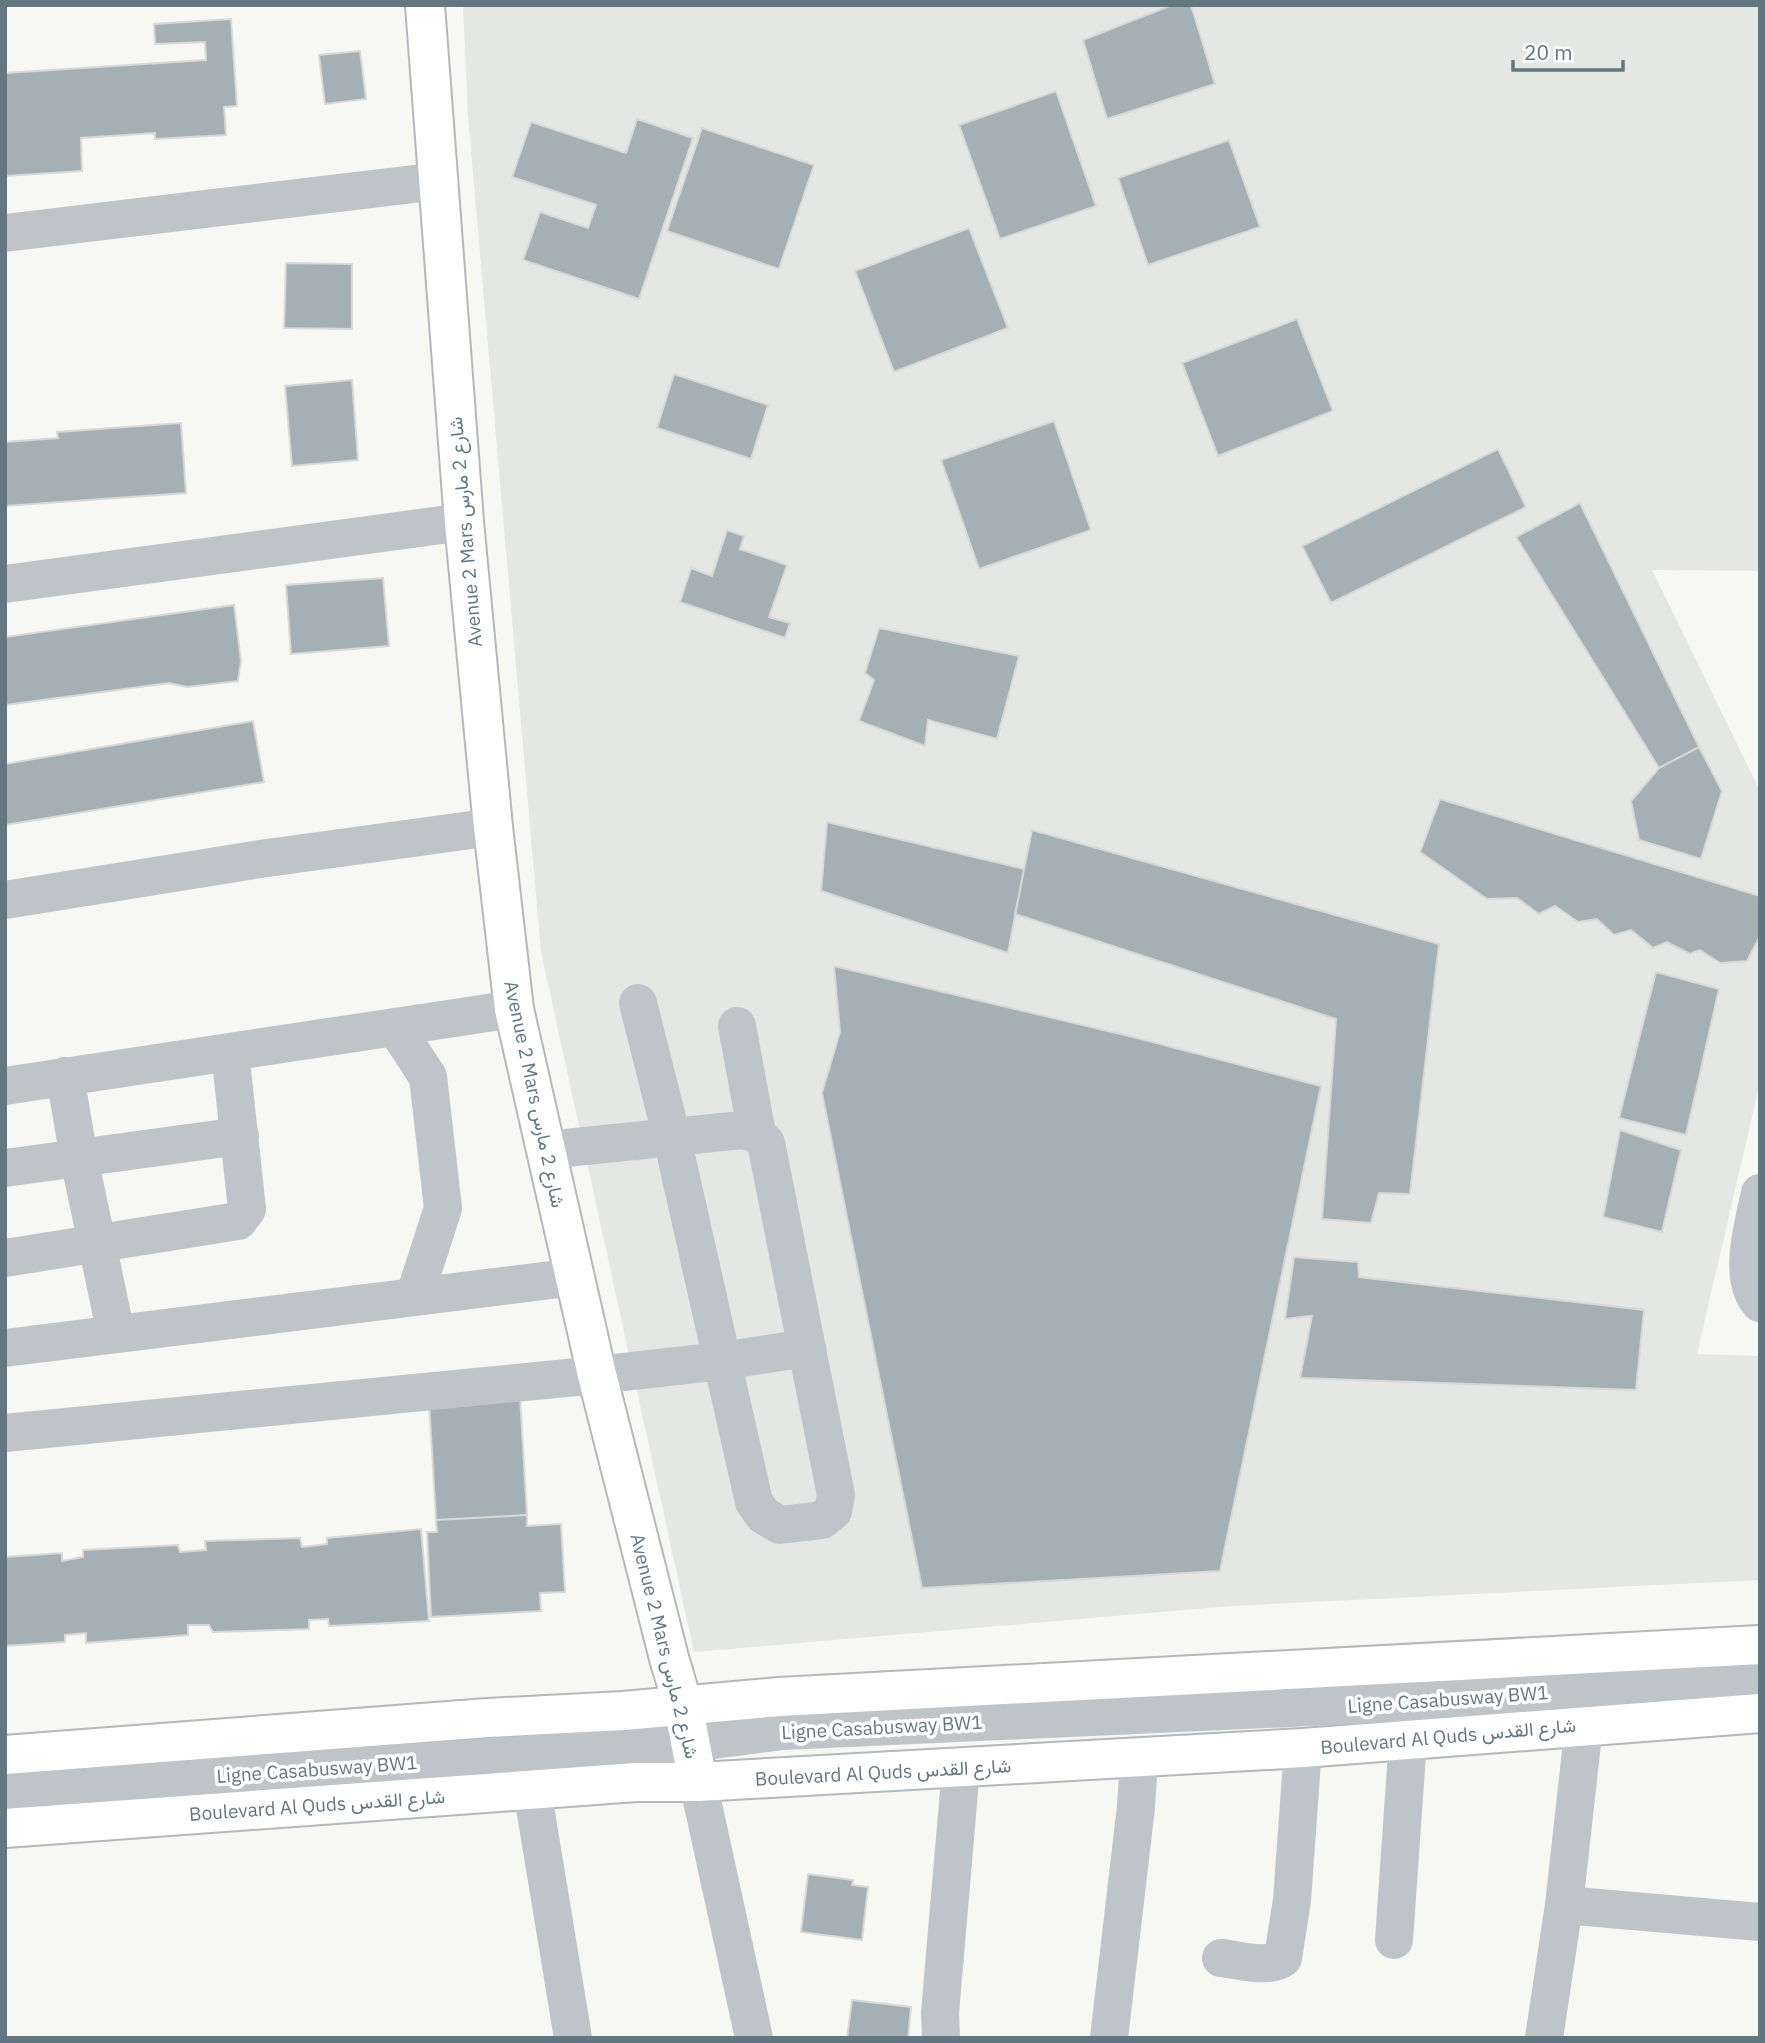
<svg xmlns="http://www.w3.org/2000/svg" width="1765" height="2043" font-family="'IBM Plex Sans',Vazirmatn,sans-serif">
<style>
.built{fill:#e5e7e5}
.building{fill:#a5b0b4;stroke:#d9d8d6;stroke-width:2}
.lines{fill:none;stroke-linecap:round;stroke-linejoin:round}
.major-casing{stroke:#b2b8bb;stroke-width:42}
.minor{stroke:#bec4c7;stroke-width:38}
.major{stroke:#fff;stroke-width:38}
.labels{text-anchor:middle;stroke-width:7;stroke-linejoin:round;paint-order:stroke}
.street-label{font-size:19px;fill:#627780;stroke:#fff}
</style>
<rect width="100%" height="100%" fill="#f7f7f4"/>
<!-- built -->
<path class="built" d="M463,5h1297v566l-108,-1 108,221v291l-63,272 63,2v224l-529,26 -537,46 -153,-700 -73,-836z"/>
<!-- building -->
<path class="building" d="M1172,5h19l24,79 -108,35 -24,-79z
M231,19l6,87 -13,1 2,28 -71,4v-6l-74,5 1,33 -77,5v-103l201,-13 -1,-18 -50,2 -1,-20z
M360,51l6,48 -41,5 -6,-49z
M1056,91l40,115 -96,33 -41,-114z
M637,119l56,19 -54,161 -116,-39 17,-48 48,16 8,-23 -84,-28 19,-55 95,31z
M702,128l112,37 -35,104 -112,-38z
M1229,140l31,87 -112,38 -30,-87z
M969,228l39,100 -114,44 -39,-101z
M286,263l66,1v65l-68,-1z
M1297,319l36,92 -115,45 -36,-93z
M674,374l94,31 -17,54 -94,-31z
M352,380l6,80 -66,6 -7,-80z
M1054,421l37,109 -112,39 -38,-109z
M181,423l5,70 -181,13v-64l53,-4 -1,-6z
M1498,449l28,58 -195,96 -29,-57z
M1580,503l119,244 -40,21 -143,-231z
M727,530l17,6 -4,13 47,16 -18,52 21,6 -5,15 -105,-36 11,-34 21,8z
M383,578l6,68 -98,8 -5,-69z
M234,605l7,56 -3,20 -51,6 -18,-4 -164,22v-68z
M879,628l140,28 -22,83 -69,-19 -3,26 -66,-25 15,-41 -9,-7z
M253,721l11,61 -259,43v-61z
M1699,747l23,44 -21,68 -62,-19 -8,-39 28,-33z
M1440,799l320,97v40l-13,25 -27,2 -20,-13 -10,4 -23,-12 -14,6 -22,-18 -17,5 -17,-16 -19,3 -23,-16 -16,8 -22,-16 -30,1 -67,-47z
M827,822l197,47 -16,84 -187,-62z
M1032,830l407,114 -29,250 -31,-1 -8,30 -49,-4 14,-200 -321,-105z
M834,966l299,71 188,49 -101,485 -298,17 -100,-495 18,-61z
M1656,972l63,17 -33,146 -67,-17z
M1620,1130l61,20 -19,82 -59,-15z
M1294,1257l64,5 1,15 285,33 -8,80 -336,-12 12,-62 -27,3z
M520,1396l7,119 -91,5 -7,-119z
M527,1515v11l34,-2 4,68 -25,1 1,18 -110,6 -4,-85h10l-1,-12z
M421,1529l8,92 -100,5 -1,-7 -19,1v9l-96,3 -4,-7h-21v10l-102,8v-10l-21,2v7l-60,4v-89l57,-4v8l21,-4v-7l95,-5 2,7 26,-2 -1,-9 95,-3 2,9 25,-3v-6z
M808,1874l45,6 -1,5 16,2 -6,53 -61,-8z
M852,2000l59,7 -3,31h-61z"/>
<g class="lines">
<!-- major casing -->
<g class="major-casing">
<path id="major" d="M425,5l39,517 29,305 21,182 83,366 72,283 14,47 15,77
M5,1755l483,-37 135,-7 156,-14 981,-52
M5,1828l631,-46h62l605,-34 457,-35"/>
</g>
<!-- minor -->
<path class="minor" d="M5,233l434,-52
M5,584l459,-62
M5,900l255,-41 233,-32
M737,1026l20,108
M396,1028l32,49 15,131 -28,87
M65,1076l14,82 37,176
M5,1086l509,-77
M546,1150l196,-20 15,4 9,9 70,352 -3,16 -11,9 -42,5 -17,-10 -9,-13 -82,-364 -34,-135
M5,1168l235,-32
M1760,1193c-6,29 -23,86 0,110
M5,1258l233,-37 9,-12 -17,-157
M5,1348l570,-71
M5,1433l592,-58 124,-14 86,-13
M698,1782l56,256
M532,1789l41,249
M5,1791l685,-48 93,-12 573,-26 404,-26
M1564,1905l196,17
M1394,1940l14,-201
M1221,1958c19,2 46,11 62,0l9,-58 11,-152
M941,2038l-1,-25 21,-245
M1109,2038l27,-231 3,-48
M1544,2038l20,-133 20,-180"/>
<!-- major -->
<use href="#major" class="major"/>
</g>
<g class="labels">
<!-- street labels -->
<g class="street-label">
<text transform="translate(465 532) rotate(-95)" y="7">Avenue 2 Mars شارع 2 مارس</text>
<text transform="translate(535 1094) rotate(78)" y="7">Avenue 2 Mars شارع 2 مارس</text>
<text transform="translate(665 1646) rotate(76)" y="7">Avenue 2 Mars شارع 2 مارس</text>
<text transform="translate(1448 1699) rotate(-4)" y="7">Ligne Casabusway BW1</text>
<text transform="translate(882 1727) rotate(-3)" y="7">Ligne Casabusway BW1</text>
<text transform="translate(1448 1736) rotate(-5)" y="7">Boulevard Al Quds شارع القدس</text>
<text transform="translate(317 1769) rotate(-4)" y="7">Ligne Casabusway BW1</text>
<text transform="translate(883 1772) rotate(-3)" y="7">Boulevard Al Quds شارع القدس</text>
<text transform="translate(317 1805) rotate(-4)" y="7">Boulevard Al Quds شارع القدس</text>
</g>
</g>
<!-- border -->
<rect width="1765" height="2043" fill="none" stroke="#627780" stroke-width="14"/>
<!-- scale -->
<path d="M1513 60v10h110v-10" fill="none" stroke="#627780" stroke-width="3.5"/>
<text x="1524" y="60" font-size="21" fill="#627780" stroke="#ffffff" stroke-width="5" paint-order="stroke">20 m</text>
</svg>
